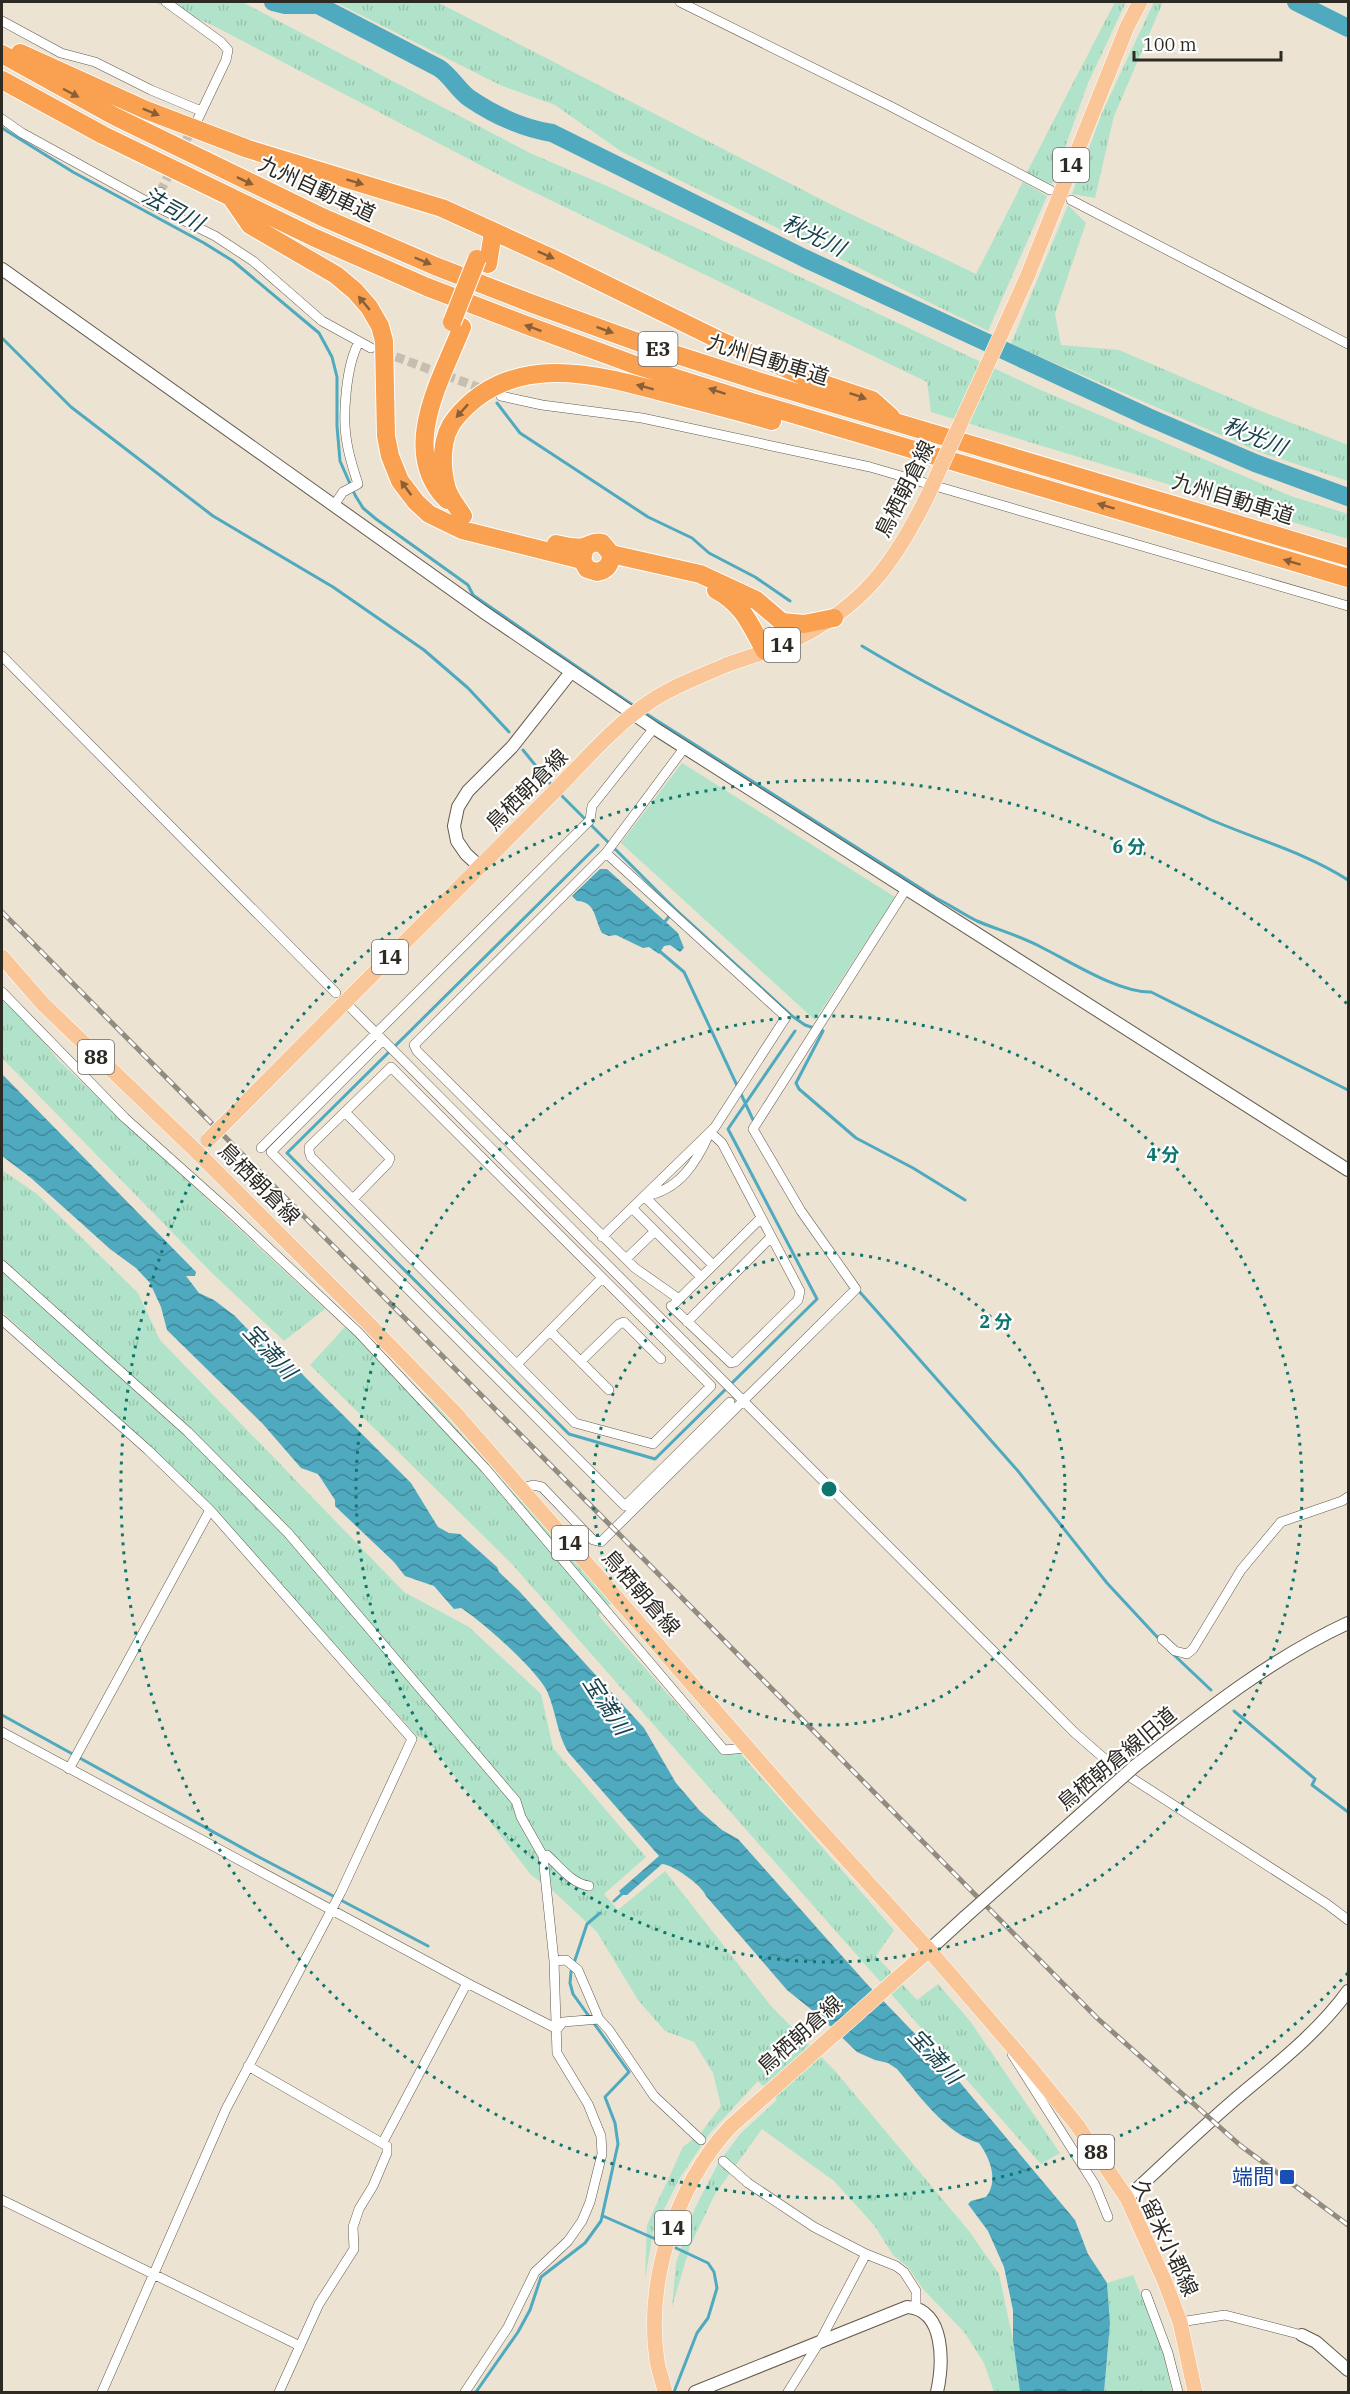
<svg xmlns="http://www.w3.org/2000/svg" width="1350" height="2394" font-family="'IBM Plex Serif','Noto Sans JP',serif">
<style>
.grass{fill:url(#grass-tufts)}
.pitch{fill:#b0e3c9}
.water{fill:url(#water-waves)}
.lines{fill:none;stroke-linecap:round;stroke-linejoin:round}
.stream{stroke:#4fa9bf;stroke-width:3}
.river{stroke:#4fa9bf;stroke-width:18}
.minor-tunnel{stroke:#c6beb0;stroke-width:9;stroke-dasharray:9 4.5;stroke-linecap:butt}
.minor-casing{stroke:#625a4d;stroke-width:10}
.tertiary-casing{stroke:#625a4d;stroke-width:14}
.primary-casing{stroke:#fff;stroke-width:16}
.motorway-casing{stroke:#fff;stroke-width:20}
.minor{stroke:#fff;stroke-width:9}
.tertiary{stroke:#fff;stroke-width:12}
.primary{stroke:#fbc697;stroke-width:15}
.motorway{stroke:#f9a051;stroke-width:18}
.rail-casing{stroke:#918b80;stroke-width:5}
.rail{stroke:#fff;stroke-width:3;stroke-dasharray:9;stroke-linecap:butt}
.tertiary-bridge-casing{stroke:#625a4d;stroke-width:14;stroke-linecap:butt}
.primary-bridge-casing{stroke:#fff;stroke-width:16;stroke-linecap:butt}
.motorway-bridge-casing{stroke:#fff;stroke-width:20;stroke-linecap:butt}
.tertiary-bridge{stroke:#fff;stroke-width:12}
.primary-bridge{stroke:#fbc697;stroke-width:15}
.motorway-bridge{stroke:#f9a051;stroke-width:18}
.oneway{fill:#895f38}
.ring{fill:none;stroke:#0f766e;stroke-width:3;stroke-dasharray:3 6}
.transit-dot{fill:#1a4fb4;stroke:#fff;stroke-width:2}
.labels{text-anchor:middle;stroke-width:4.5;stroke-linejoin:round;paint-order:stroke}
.shield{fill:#fff;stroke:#6c6a66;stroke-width:1.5}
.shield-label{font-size:20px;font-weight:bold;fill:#2d2a24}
.street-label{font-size:21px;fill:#2d2a24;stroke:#fff}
.transit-label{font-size:21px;fill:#164399;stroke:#fff;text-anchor:end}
.water-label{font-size:22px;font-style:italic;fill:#19434c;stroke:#fff}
.centre{fill:#0f766e;stroke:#fff;stroke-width:3}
.ring-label{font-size:18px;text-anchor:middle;font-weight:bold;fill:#0f766e;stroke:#fff;stroke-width:4.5;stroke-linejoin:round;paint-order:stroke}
</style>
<defs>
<pattern id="grass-tufts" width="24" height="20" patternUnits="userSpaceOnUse" patternTransform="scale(1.5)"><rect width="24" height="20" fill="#b0e3c9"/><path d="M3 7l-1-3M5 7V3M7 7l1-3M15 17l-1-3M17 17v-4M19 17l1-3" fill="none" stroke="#98c3ac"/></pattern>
<pattern id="water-waves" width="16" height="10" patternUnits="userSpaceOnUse" patternTransform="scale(1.5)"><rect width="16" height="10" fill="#4fa9bf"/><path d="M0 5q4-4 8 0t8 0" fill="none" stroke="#428a9b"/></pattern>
</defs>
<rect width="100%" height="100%" fill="#ece3d3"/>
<!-- grass -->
<path class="grass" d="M153,2h89l290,152 75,32 429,202 255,108 57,18v25l-417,-127 -4,-30 -412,-199 -305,-159z
M335,2h102l397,204 142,68 47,-92 24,14 -59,135 -366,-179 -67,-47 -55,-20z
M1115,2h11l-38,81 -36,101 -26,-10z
M1154,2h9l-49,114 -19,82 -23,-4 30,-81z
M1068,205l18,18 -31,91 6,31 58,5 142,61 87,34v36l-86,-28 -251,-109z
M2,989l57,72 266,248 -41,32 -73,-69 -209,-214z
M2,1170l35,24 101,99 22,47 244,252 65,35 72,67 12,54 93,109 -42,37 14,16 47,-39 106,135 65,66 133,159 30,43 14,66 7,52h-26l-10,-29 -19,-30 -42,-44 -15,-22 -15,-12 -19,-30 -40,-44 -72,-52 -47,65 -25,52 -18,61 4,-44 19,-55 24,-46 22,-29 36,-33 -19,-19 -48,52 -31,46 -26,53 -8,47 2,-54 36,-78 18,-14 20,-27 -8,-33 -19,-31 -29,-11 -27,-31 -41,-68 -45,-42 -21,-15 -103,-134 -11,-5 -208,-233 -58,-56 -149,-135z
M345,1327l90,77 177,198 -14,13 122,138h20l154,177 -18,26 41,44 21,-16 32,37 90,132 -19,11 -530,-601 -201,-198z
M1133,2275l29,71 10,46h-68l6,-69 -3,-40z"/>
<!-- pitch -->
<path class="pitch" d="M682,763l213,134 -80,123 -194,-177z"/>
<!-- water -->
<path class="water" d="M600,869h7l71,64 6,15 -4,4 -10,-7 -6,1 -5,8 -10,-7 -6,1 -27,-13 -7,1 -7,-3c-8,-15 -6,-31 -25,-32l-5,-5z
M2,1074l194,198 -1,4h-9l13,17 15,7 21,16 42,44 17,6 117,117 27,44 11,6 11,1 37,33 2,5 20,19 125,137 32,55 24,28 22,19 16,9 128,144 81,84 128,153 13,34 19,29 3,40 -6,69h-84l-7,-52v-30l-9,-43 -16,-36 -20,-27 3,-3 15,-4c13,-17 4,-39 -7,-54 -33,-9 -61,-49 -82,-74l-9,-6 -13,-3 -18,-8 -34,-33 -36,-29 -81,-94c-4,-11 -34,-32 -44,-32l-35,31h-5l-3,-4 40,-35 -91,-104c-11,-18 -12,-41 -21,-61 -10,-21 -65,-70 -86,-83l-7,1 -20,-23 -29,-10 -11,-14 -59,-56v-6l-17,-26 -17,-6 -39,-45 -95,-93 -6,-23 -11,-24 -14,-15 -26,-19 -79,-71 -29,-22z"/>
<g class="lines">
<!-- stream -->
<path class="stream" d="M2,128l71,44 131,71 29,18 86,72 13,24 5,20v49l3,35 15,34 8,13 13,11 92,66 5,10 7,5 154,106
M2,338l69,69 142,109 120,71 91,63 44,38 41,44
M497,403l23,30 128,84 44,21 17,15 46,24 35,24
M862,646c110,66 229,119 345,172 47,21 98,34 141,62
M645,713l291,185c14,7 27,16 41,23 21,9 44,15 64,26 30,15 78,46 110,45l197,98
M523,750l30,37
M560,794l115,115 117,107 13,9 18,6 -27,52 3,6 57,49 57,30 52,32
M598,845l-311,308 282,281 86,25 162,-160 -89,-170 67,-98
M663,924l12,-15
M657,949l27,23 71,152
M858,1290l160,181 89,112 52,56
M1174,1655l37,35
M1234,1711l81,68 -3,6 36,27
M2,1715l255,141 171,90
M614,1901l10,-9
M603,2216l57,25
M476,2392l42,-60 12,-22 11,-33 44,-34 16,-22 17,-77 -3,-21 -10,-26 24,-25 -56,-78 -3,-11 1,-11 16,-48 13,-11
M674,2392l23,-59 11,-15 9,-30 -3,-16 -6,-9 -32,-15"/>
<!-- river -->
<path class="river" d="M273,2l12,3h33l121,63c12,8 19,22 30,30 25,17 53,30 83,35l252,125 344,159 107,46 93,34
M1296,2l52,26"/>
<!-- minor-tunnel -->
<path class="minor-tunnel" d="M160,192l33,-65
M383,352l105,39"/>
<!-- minor casing -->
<g class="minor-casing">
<path id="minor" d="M166,2l55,40 7,8 -2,10 -30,63
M680,2l210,104 160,84
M2,21l59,32 34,9 56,28 50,21
M2,119l20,14 131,72 62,31 38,25 69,60 49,27
M1071,200l277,144
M153,205l7,-13
M501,396l41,9 100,13 228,49 478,139
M334,505l9,-13 15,-8c-4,-13 -9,-27 -11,-41 -5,-26 -1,-78 12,-101
M2,656l334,337
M2,992l123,126 104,93 130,122 126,135 239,282 23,-2
M352,1009l723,724 38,33 214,138 21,16
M383,1040l-112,112 354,354 105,-104
M391,1067l320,319 -58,58 -78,-21 -264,-266 -2,-6v-4z
M345,1112l45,46 -2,5 -35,36
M261,1148l329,-328 2,-14 62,-78
M644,1196c35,-5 53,-34 66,-64l12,11 78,148 -2,9 -63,62 -4,1 -60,-57
M644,1196l69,69
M632,1208l69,69
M602,1237l113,-110 71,-110 -180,-164
M626,1259l29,-28
M2,1265l186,167 100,101 228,268 5,16 22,39 11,105 3,92 31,51 13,32 1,18 -12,48 -8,19 -14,20 -33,31 -27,55 -43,65
M679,1299l-44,-31 -218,-217 -3,-6 192,-192 79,-106
M675,1303l86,-85
M2,1320l146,130 62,60 202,229 -71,153 -115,217 -124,283
M687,1322l84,-85
M550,1331l59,59
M581,1361l38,-37 5,-2 37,37
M517,1364l85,-86
M522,1488l11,-3 9,2 51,53 8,2 255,-253 -55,-78 -48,-82 153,-240
M1162,1639l13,12 12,3 6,-5 48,-79 40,-48 61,-21 6,-4
M2,1732l465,251 90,46
M69,1769l141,-259
M543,1856l4,-1c13,12 24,28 42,31
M554,1961l12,-1 12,10 21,49
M557,2029l6,-7 36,-3 10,11 45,66 47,44
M1012,2054l83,131 13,32
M248,2066l139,80v7l-14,33 -14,23 -6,18 1,22 -35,55 -40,88
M383,2142l84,-159
M723,2161l25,22 66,44 52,27 30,12 8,6 12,19v16
M2,2200l298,146
M1146,2294l22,59 10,39
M1180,2322l45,-7 77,20
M788,2392l32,-51 46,-87"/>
</g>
<!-- tertiary casing -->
<g class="tertiary-casing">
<path id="tertiary" d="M2,269l483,344 169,115 694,442
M480,867l-14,-13 -9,-13 -3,-15 4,-19 10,-16 44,-44 59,-75
M1135,1766c68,-53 135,-107 213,-143
M929,1950l36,-33
M1127,2198c35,-32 69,-65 105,-96 41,-35 85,-68 116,-111
M1302,2335l14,7 32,28
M695,2392l212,-85c39,2 36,58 30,85"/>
</g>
<!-- primary casing -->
<g class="primary-casing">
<path id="primary" d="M1004,328l23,-51 100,-250 13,-25
M726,665c22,-8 45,-14 66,-24 71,-34 102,-77 136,-146
M2,957l41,47 153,147 169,169 91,94 338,387 135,149 100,116 48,59 50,73 38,84 15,40 15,70
M233,1115l314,-316
M665,2392c-2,-10 -6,-20 -8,-31 -12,-80 19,-175 73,-234l199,-177"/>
</g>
<!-- motorway casing -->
<g class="motorway-casing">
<path id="motorway" d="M20,53l126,57 102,39 194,59 112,51 167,82 94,40 57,19 19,17
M2,54l112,62 208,101 113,49 98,38 113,41 115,37 587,175
M2,80l101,55 210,102 114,50 99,38 112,41 114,36 596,176
M232,199l18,26 86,50 19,16 14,16 11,19 4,15 2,95 4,20 10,25 16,21 13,12 33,16 120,30
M488,264l5,-32
M447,500c-49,-49 -6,-120 15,-173
M463,516c-5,-8 -13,-18 -16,-27 -6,-21 -7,-52 8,-70 55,-68 138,-46 211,-26 36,9 71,18 106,28
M556,544c9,2 18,5 27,3 8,-2 10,-6 19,-4l9,11c0,10 -4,16 -14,18l-10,-3 -5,-9 3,-13
M611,554l89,20 56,26 26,22 22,2 30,-6
M716,590c28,15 34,35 49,61"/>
</g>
<!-- minor -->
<use href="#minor" class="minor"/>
<!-- tertiary -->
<use href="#tertiary" class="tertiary"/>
<!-- primary -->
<use href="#primary" class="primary"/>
<!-- motorway -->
<use href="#motorway" class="motorway"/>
<!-- rail casing -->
<g class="rail-casing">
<path id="rail" d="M2,912l612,617 483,489 144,128 107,79"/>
</g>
<!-- rail -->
<use href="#rail" class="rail"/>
<!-- tertiary-bridge casing -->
<g class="tertiary-bridge-casing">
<path id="tertiary-bridge" d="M965,1917l170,-151"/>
</g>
<!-- primary-bridge casing -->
<g class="primary-bridge-casing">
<path id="primary-bridge" d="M928,495l76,-167
M547,799c31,-31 68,-75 104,-98 24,-16 50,-25 75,-36
M208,1140l25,-25"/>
</g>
<!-- motorway-bridge casing -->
<g class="motorway-bridge-casing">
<path id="motorway-bridge" d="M452,322l25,-63"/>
</g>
<!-- tertiary-bridge -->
<use href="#tertiary-bridge" class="tertiary-bridge"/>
<!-- primary-bridge -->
<use href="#primary-bridge" class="primary-bridge"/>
<!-- motorway-bridge -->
<use href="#motorway-bridge" class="motorway-bridge"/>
</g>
<!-- one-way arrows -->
<defs><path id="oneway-solid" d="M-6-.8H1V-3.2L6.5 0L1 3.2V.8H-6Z" transform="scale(1.5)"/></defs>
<g class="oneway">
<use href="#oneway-solid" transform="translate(71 93) rotate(28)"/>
<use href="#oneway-solid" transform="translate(151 112) rotate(22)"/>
<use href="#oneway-solid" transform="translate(245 181) rotate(25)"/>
<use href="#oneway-solid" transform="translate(355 182) rotate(17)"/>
<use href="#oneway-solid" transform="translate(546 255) rotate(24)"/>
<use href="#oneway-solid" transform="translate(423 261) rotate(23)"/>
<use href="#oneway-solid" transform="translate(364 303) rotate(-130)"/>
<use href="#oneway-solid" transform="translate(533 328) rotate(-160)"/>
<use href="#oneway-solid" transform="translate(605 330) rotate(20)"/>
<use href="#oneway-solid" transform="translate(645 387) rotate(-165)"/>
<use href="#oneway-solid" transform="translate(717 391) rotate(-162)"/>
<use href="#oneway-solid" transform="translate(858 396) rotate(19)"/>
<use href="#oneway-solid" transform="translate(462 411) rotate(132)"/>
<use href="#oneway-solid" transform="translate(406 488) rotate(-126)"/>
<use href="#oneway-solid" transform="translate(1106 506) rotate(-163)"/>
<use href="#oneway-solid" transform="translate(1292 562) rotate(-163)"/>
</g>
<!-- distance rings -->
<g class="ring">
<circle cx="829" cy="1489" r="236"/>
<circle cx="829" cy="1489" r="473"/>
<path d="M1348 1973A709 709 0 1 1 1348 1005"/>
</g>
<!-- markers -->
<rect class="transit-dot" x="1279" y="2169" width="16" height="16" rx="3"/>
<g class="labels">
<!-- shield labels -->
<g class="shield">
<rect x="1053" y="148" width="36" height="34" rx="4.5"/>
<rect x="638.5" y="332" width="39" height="34" rx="4.5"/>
<rect x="764" y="628" width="36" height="34" rx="4.5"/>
<rect x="372" y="940" width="36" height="34" rx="4.5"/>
<rect x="78" y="1040" width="36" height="34" rx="4.5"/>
<rect x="552" y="1526" width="36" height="34" rx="4.5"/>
<rect x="1078" y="2135" width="36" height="34" rx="4.5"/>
<rect x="655" y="2211" width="36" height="34" rx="4.5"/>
</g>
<g class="shield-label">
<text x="1071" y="172">14</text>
<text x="658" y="356">E3</text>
<text x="782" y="652">14</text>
<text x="390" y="964">14</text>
<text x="96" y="1064">88</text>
<text x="570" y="1550">14</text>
<text x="1096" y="2159">88</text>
<text x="673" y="2235">14</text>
</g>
<!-- street labels -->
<g class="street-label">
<text transform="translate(317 189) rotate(25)" y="7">九州自動車道</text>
<text transform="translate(768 360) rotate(17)" y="7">九州自動車道</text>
<text transform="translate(905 489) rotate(-63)" y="7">鳥栖朝倉線</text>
<text transform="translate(1233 499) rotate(17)" y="7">九州自動車道</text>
<text transform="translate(527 790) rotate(-45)" y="7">鳥栖朝倉線</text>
<text transform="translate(259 1184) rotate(45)" y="7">鳥栖朝倉線</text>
<text transform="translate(641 1593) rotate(49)" y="7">鳥栖朝倉線</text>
<text transform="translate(1117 1759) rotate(-40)" y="7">鳥栖朝倉線旧道</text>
<text transform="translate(800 2035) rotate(-42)" y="7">鳥栖朝倉線</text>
<text transform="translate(1165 2238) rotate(65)" y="7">久留米小郡線</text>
</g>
<!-- transit labels -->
<g class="transit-label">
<text x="1274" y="2184">端間</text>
</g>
<!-- water labels -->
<g class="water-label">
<text transform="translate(173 209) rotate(29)" y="8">法司川</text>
<text transform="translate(814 235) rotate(26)" y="8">秋光川</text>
<text transform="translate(1255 436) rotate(22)" y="8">秋光川</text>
<text transform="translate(270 1351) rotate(47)" y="8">宝満川</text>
<text transform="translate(607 1705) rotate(57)" y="8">宝満川</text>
<text transform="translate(935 2056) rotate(47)" y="8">宝満川</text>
</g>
</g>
<circle cx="829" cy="1489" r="9" class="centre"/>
<g class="ring-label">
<text x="1129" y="853">6 分</text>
<text x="1163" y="1161">4 分</text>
<text x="996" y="1328">2 分</text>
</g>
<!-- border -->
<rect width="1350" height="2394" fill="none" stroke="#2d2a24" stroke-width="6"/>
<!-- scale -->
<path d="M1134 51v9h147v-9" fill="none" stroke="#2d2a24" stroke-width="3"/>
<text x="1143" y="51" font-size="18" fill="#2d2a24" stroke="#ffffff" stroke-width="4.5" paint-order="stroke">100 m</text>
</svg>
